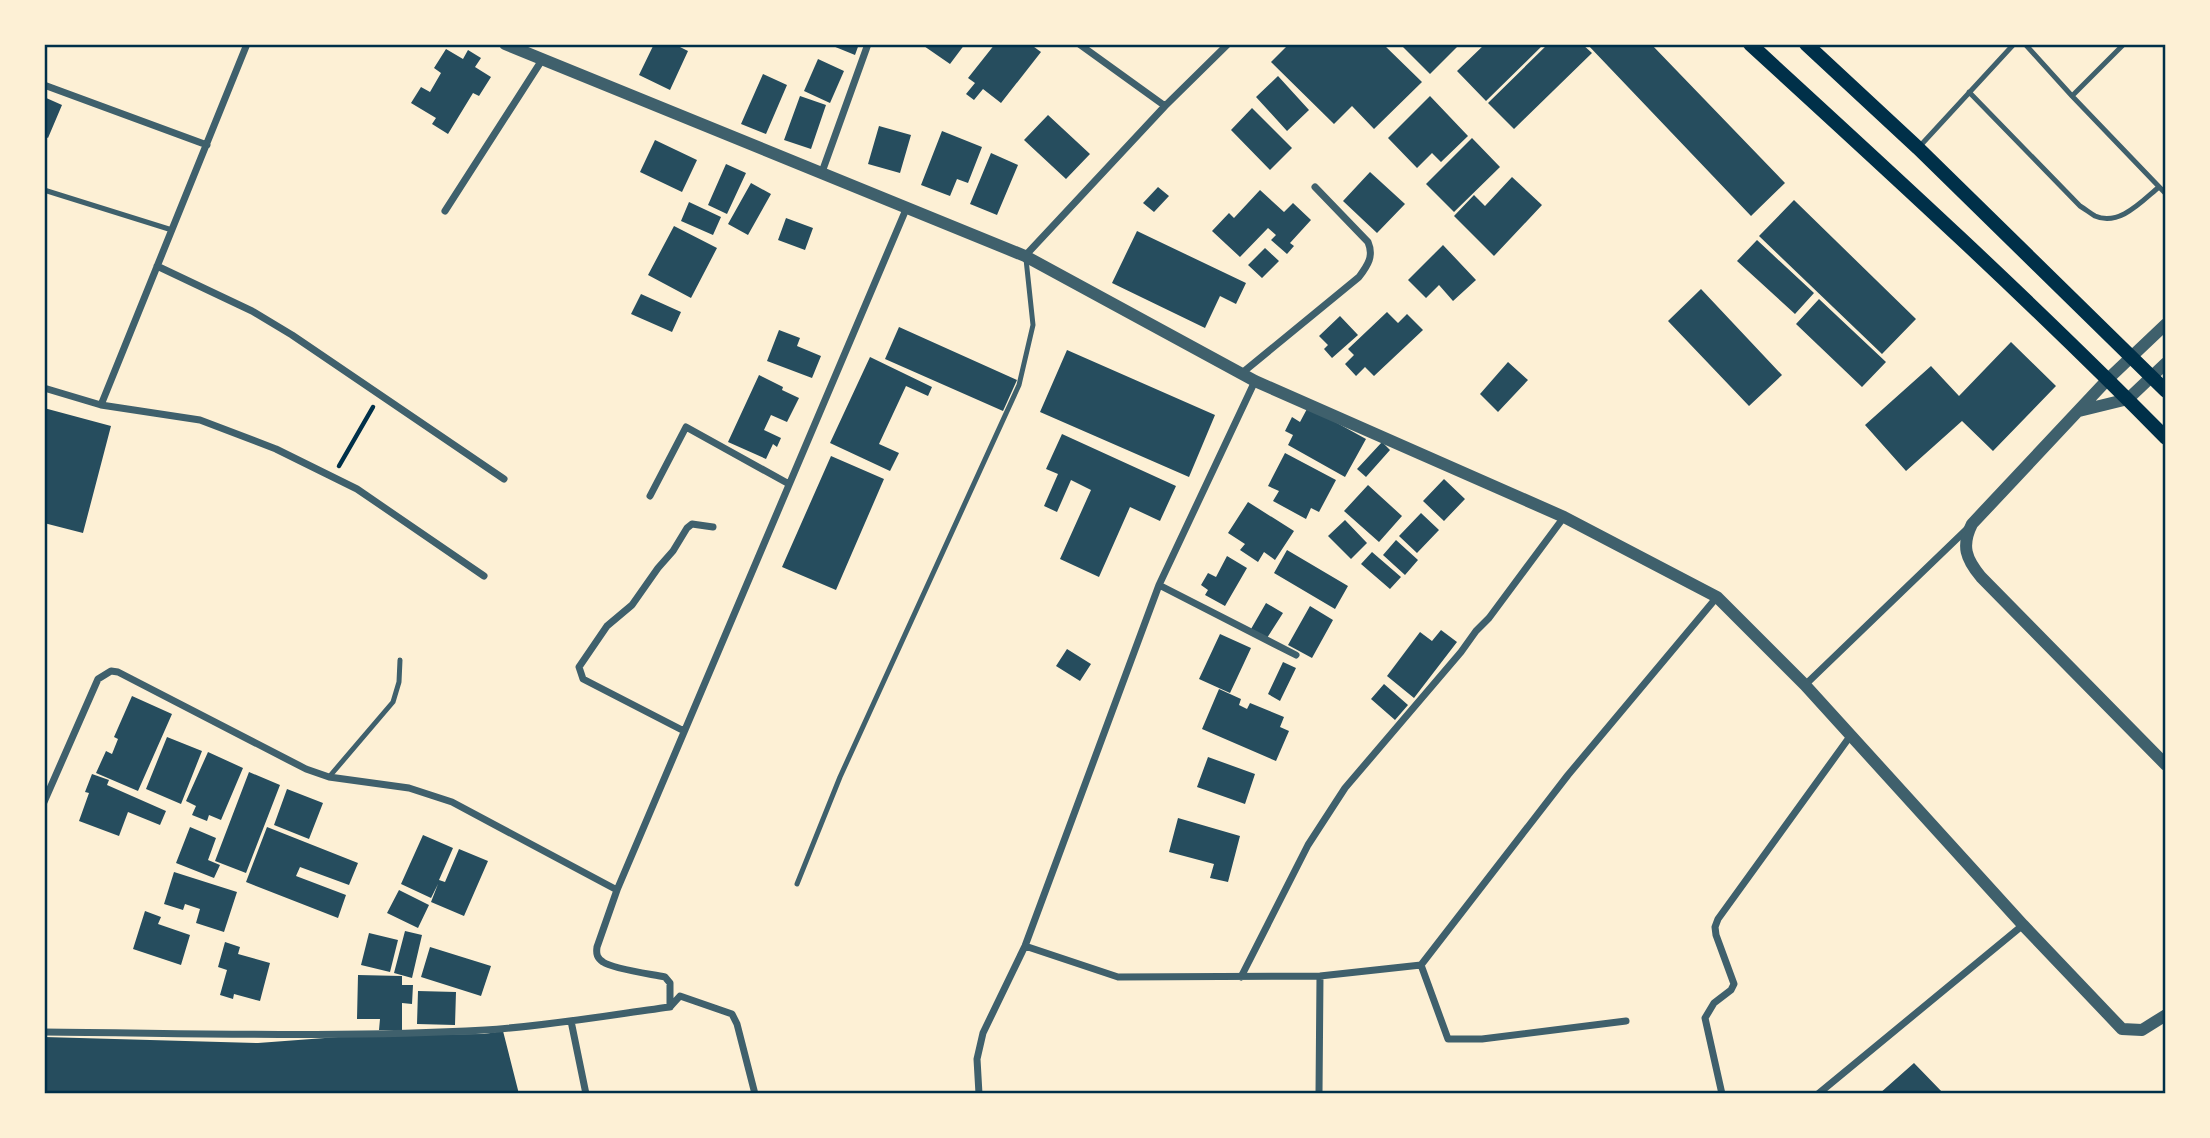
<svg xmlns="http://www.w3.org/2000/svg" width="2210" height="1138" font-family="'Noto Sans',sans-serif">
<style>
.building{fill:#264d5e}
.lines{fill:none;stroke-linecap:round;stroke-linejoin:round}
.path{stroke:#003049;stroke-width:4.5}
.service{stroke:#3f606c;stroke-width:5}
.minor{stroke:#3f606c;stroke-width:7}
.tertiary{stroke:#3f606c;stroke-width:12}
.secondary{stroke:#003049;stroke-width:14}
.neatline{fill:none;stroke:#003049;stroke-width:2.5}
</style>
<rect width="100%" height="100%" fill="#fdf0d5"/>
<!-- building -->
<path class="building" d="M654,44h20l14,7 -18,39 -31,-15z
M828,44h31l-4,11z
M921,44h44l-15,20z
M995,44h35l11,8 -40,51 -18,-14 -9,11 -8,-6 9,-11 -7,-5z
M1289,44h94l39,38 -48,47 -22,-23 -18,18 -63,-62z
M1400,44h60l-30,30z
M1485,44h59l-58,57 -29,-30z
M1548,44h34l10,9 -78,76 -26,-26z
M1587,44h64l134,139 -34,33z
M446,49l17,10 5,-9 13,8 -6,9 16,10 -12,19 -6,-3 -25,41 -16,-10 4,-6 -25,-15 10,-16 9,5 11,-19 -7,-5z
M818,59l26,12 -14,32 -26,-12z
M763,74l24,11 -21,49 -25,-10z
M1278,76l31,34 -22,21 -31,-34z
M800,96l26,9 -15,44 -27,-9z
M1430,96l38,40 -27,26 -9,-9 -15,15 -29,-30z
M44,97l18,8 -14,33 -4,-2z
M1252,108l40,40 -22,22 -39,-40z
M1048,115l42,39 -24,25 -42,-39z
M879,126l32,9 -11,38 -32,-9z
M942,131l40,16 -14,36 -11,-4 -7,17 -29,-11z
M1472,138l28,29 -46,45 -28,-28z
M655,140l42,20 -15,32 -42,-20z
M991,153l27,12 -21,50 -27,-11z
M726,164l20,9 -19,41 -19,-9z
M1370,172l35,32 -28,29 -34,-32z
M1512,177l30,28 -48,51 -40,-40 20,-21 11,11z
M751,183l20,11 -23,41 -20,-11z
M1158,187l11,9 -15,16 -11,-9z
M1260,190l24,22 9,-9 18,17 -21,23 4,3 -7,8 -16,-14 5,-5 -8,-7 -28,29 -28,-26 17,-18 5,5z
M1794,200l122,119 -34,35 -123,-118z
M689,202l32,15 -8,18 -32,-14z
M786,218l27,10 -8,22 -27,-10z
M674,226l43,22 -26,50 -43,-23z
M1137,231l109,52 -10,21 -16,-8 -15,32 -93,-45z
M1757,240l57,53 -19,21 -58,-53z
M1443,245l33,35 -23,21 -14,-16 -13,13 -18,-18z
M1265,248l14,13 -17,17 -14,-13z
M1701,289l81,86 -33,31 -81,-85z
M641,294l40,18 -9,20 -41,-18z
M1819,299l67,63 -24,25 -66,-63z
M1387,312l11,11 9,-9 16,16 -49,46 -9,-9 -9,9 -11,-12 9,-9 -6,-6z
M1340,316l18,19 -26,23 -8,-9 4,-4 -9,-9z
M899,327l118,53 -14,31 -118,-52z
M779,330l21,8 -3,8 24,10 -9,22 -45,-17z
M2011,342l45,44 -63,65 -31,-30 -56,50 -41,-46 66,-59 28,30z
M1067,350l148,65 -26,62 -149,-65z
M870,357l62,30 -4,9 -22,-10 -27,58 20,9 -9,18 -60,-28z
M1508,362l20,18 -30,32 -18,-18z
M759,375l24,12 -1,3 17,8 -12,24 -16,-7 -7,15 17,8 -4,9 -4,-3 -7,15 -38,-17z
M1308,407l58,32 -21,38 -57,-32 5,-10 -8,-4 7,-14 8,5z
M44,408l67,18 -28,107 -39,-10z
M1062,434l114,52 -16,35 -30,-14 -31,70 -39,-18 31,-69 -20,-10 -14,32 -13,-6 14,-32 -12,-5z
M1382,442l8,8 -24,27 -9,-8z
M1285,453l51,27 -17,32 -8,-4 -5,11 -33,-18 6,-10 -11,-5z
M831,456l53,23 -48,111 -54,-23z
M1444,479l21,20 -21,22 -21,-20z
M1368,485l34,31 -23,26 -35,-31z
M1248,502l46,29 -19,29 -11,-8 -6,10 -18,-12 5,-6 -17,-11z
M1421,513l18,17 -22,23 -18,-17z
M1345,520l22,23 -16,16 -23,-23z
M1396,540l22,20 -13,15 -22,-20z
M1287,550l61,36 -13,23 -61,-36z
M1372,552l29,25 -11,12 -29,-25z
M1227,556l20,12 -22,38 -20,-11 3,-5 -7,-5 7,-12 8,4z
M1266,603l17,10 -16,25 -16,-9z
M1310,606l23,14 -21,38 -24,-13z
M1441,630l16,12 -43,56 -27,-22 33,-44 12,9z
M1220,634l31,14 -21,45 -31,-14z
M1067,649l24,15 -11,17 -24,-15z
M1283,662l13,6 -16,33 -12,-7z
M1384,684l24,21 -13,15 -24,-21z
M1219,689l22,10 -2,6 8,4 3,-6 34,14 -4,10 9,4 -13,30 -74,-32z
M132,696l40,18 -34,77 -42,-18 10,-22 6,3 6,-15 -4,-2z
M167,737l35,14 -21,53 -35,-15z
M208,752l35,16 -22,52 -12,-5 -2,6 -15,-6 4,-9 -10,-5z
M1208,757l47,17 -10,30 -48,-17z
M249,772l31,13 -34,88 -31,-12z
M92,774l17,6 -2,5 59,26 -6,14 -32,-13 -9,24 -40,-15 10,-28 -4,-1z
M287,789l36,14 -14,36 -35,-14z
M1178,818l62,18 -12,46 -18,-4 4,-14 -45,-12z
M190,827l26,11 -8,22 12,5 -6,13 -38,-15z
M267,827l91,36 -9,22 -49,-18 -4,9 50,19 -8,23 -92,-36z
M423,835l30,13 -14,32 6,2 14,-33 29,12 -24,55 -33,-14 7,-18 -7,14 -30,-14z
M174,872l63,20 -13,40 -28,-9 4,-14 -15,-5 -2,6 -19,-6z
M399,890l30,15 -11,23 -31,-15z
M145,911l16,6 -3,7 32,11 -9,30 -48,-16z
M405,931l17,4 -10,43 -18,-5z
M369,933l29,7 -8,32 -29,-7z
M225,942l15,5 -2,7 32,9 -10,38 -26,-7 -1,5 -13,-4 7,-25 -9,-3z
M430,947l61,19 -10,30 -60,-19z
M358,975l44,1v9h11l-1,19 -10,-1v27h-23l1,-11h-23z
M418,991l38,1 -1,33 -38,-1z
M503,1031l16,63h-475v-57l214,6 107,-8 119,-1z
M1914,1063l30,31h-65z"/>
<g class="lines">
<!-- path -->
<path class="path" d="M339,466l34,-59"/>
<!-- service -->
<path class="service" d="M2025,44l47,52 52,-52
M1969,92l111,114c5,3 10,7 15,10 24,11 47,-15 64,-29
M2072,96l94,98
M1920,146l94,-102
M44,190l128,40
M329,777l64,-75 6,-20 1,-22
M797,884l43,-107 179,-392 14,-60 -7,-66"/>
<!-- minor -->
<path class="minor" d="M1079,44l86,62
M44,85l163,60
M822,172l46,-128
M445,211l97,-151
M1025,256l140,-150 63,-62
M157,266l95,45 40,24 212,144
M1242,373l117,-96c9,-12 15,-21 9,-35l-53,-55
M44,388l57,17 146,-361
M101,405l99,15 76,29 81,40 127,87
M650,496l36,-69 103,57
M1159,585l137,70
M1805,685l162,-156
M684,731l-101,-52 -4,-12 28,-41 25,-21 26,-37 15,-17 14,-23 5,-4 21,3
M44,802l54,-123 13,-8 7,1 188,97 23,8 80,11 43,14 165,88
M1025,946l93,31 202,-1 101,-11
M1421,965l147,-190 149,-178
M1421,965l27,74h34l144,-18
M1241,977l67,-132 37,-57 116,-136 15,-21 13,-13 75,-101
M670,1007v-24l-5,-6c-14,-3 -52,-8 -62,-15 -6,-4 -7,-8 -6,-15l20,-57 290,-683
M571,1021l15,73
M44,1032c147,1 294,6 441,-2 62,-4 124,-15 185,-23l10,-11 52,18 5,10 18,70
M979,1094l-2,-35 6,-26 42,-87 134,-361 96,-204
M1319,1094l1,-118
M1722,1094l-17,-76 9,-15 17,-13 3,-6 -18,-49 -1,-8 3,-8 133,-184
M1818,1094l205,-169"/>
<!-- tertiary -->
<path class="tertiary" d="M505,44l520,212 230,125 309,136 153,80 88,88 218,240 99,104 20,1 24,-15
M2166,324l-58,55 -136,145c-11,22 -6,35 9,53l185,188
M2079,411l49,-12 38,-36"/>
<!-- secondary -->
<path class="secondary" d="M1750,44c141,129 282,258 416,394
M1806,44l112,104 248,243"/>
</g>
<!-- border -->
<rect width="2210" height="1138" fill="none" stroke="#fdf0d5" stroke-width="91"/>
<rect x="46" y="46" width="2118" height="1046" class="neatline"/>
</svg>
